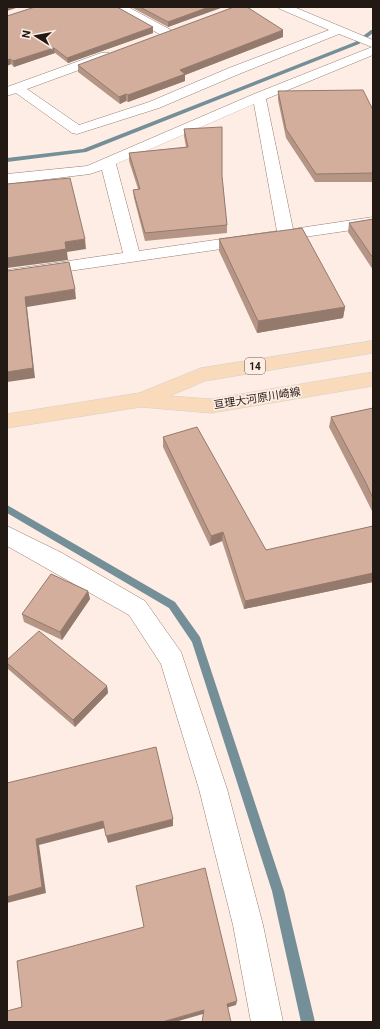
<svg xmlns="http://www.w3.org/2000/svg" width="380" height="1029" font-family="Roboto,'Noto Sans JP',sans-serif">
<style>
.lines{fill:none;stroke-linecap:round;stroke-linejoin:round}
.stream{fill:#748f98;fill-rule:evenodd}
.minor-casing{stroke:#987e71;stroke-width:1}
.major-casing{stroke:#d3d1d0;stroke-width:1}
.minor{fill:#fff;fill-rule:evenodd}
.major{fill:#f9daba;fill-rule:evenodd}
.wall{fill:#b59686}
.shaded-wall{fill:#947a6d}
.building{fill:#d3ae9c;stroke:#947a6d}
.labels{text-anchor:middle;stroke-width:3.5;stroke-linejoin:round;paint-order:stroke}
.shield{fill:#feede4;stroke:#655952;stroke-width:1}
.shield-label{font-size:10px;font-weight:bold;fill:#231914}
.street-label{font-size:11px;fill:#231914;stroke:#feede4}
</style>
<rect width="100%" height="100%" fill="#feede4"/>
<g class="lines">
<!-- stream -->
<path class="stream" d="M371,30h2v3l-14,11 -273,108 -79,10v-4l76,-9 272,-107z
M7,505l168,97 25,35 84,254 31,131h-14l-29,-131 -80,-249 -23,-34 -162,-95z"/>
<!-- minor casing -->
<g class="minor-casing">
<path id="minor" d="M113,7h15l43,23 2,3 -2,3h-8l-48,-27z
M278,7h16l79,33v15l-107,44 27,130 80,-12v10l-366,53v-10l116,-17 -21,-83 -12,4 -83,10v-10l80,-8 167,-72 118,-47 -33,-13 -100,40 -80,34 -82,26 -5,-1 -56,-40 -9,3v-9l94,-34h8l2,3 -2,3 -82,30 52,36 70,-23 80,-34 100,-38 -49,-21zM254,104l23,127 -138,20 -23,-87z
M7,526l55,27 83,48 36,51 46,137 36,136 20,97h-32l-18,-97 -34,-136 -38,-125 -32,-49 -122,-69z"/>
</g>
<!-- major casing -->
<g class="major-casing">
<path id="major" d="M373,341v12l-168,28 -35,15 41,3 162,-27v14l-162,27 -70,-6 -134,21v-14l132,-21 62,-25z"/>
</g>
<!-- minor -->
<use href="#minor" class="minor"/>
<!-- major -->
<use href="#major" class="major"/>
</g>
<!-- wall -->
<path class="wall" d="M131,7h90l-53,20z
M7,16l146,11v6l-85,30 -13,-10 -41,14 -3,-3 -4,2z
M283,37l-98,38v6l-57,21 -2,-1 -6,3 -42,-32v-7z
M278,91l95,19v72h-58l-29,-44 -8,-38z
M184,129l38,47 5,49v8l-82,8 -11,-43 -1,-8 5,-1 -9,-28v-8l57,-6 -2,-11z
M373,219v51l-25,-38 1,-9z
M219,239l126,68 -2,11 -86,15 -38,-82z
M373,408v105l-11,-22 -33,-64 2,-10z
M163,437l103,113 107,-24v56l-129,27 -22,-68 -12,5 -47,-99z
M88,591l2,8 -28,41 -38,-18 -2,-8z
M7,660l100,26 1,7 -33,34 -67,-58 -1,-2z"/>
<!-- shaded-wall -->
<path class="shaded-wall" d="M7,7h12l-12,4z
M209,7l12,1 -53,19v-5z
M153,27v6l-85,30 -1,-5z
M283,30v7l-98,38v6l-57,21v-7l52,-25z
M54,48l1,5 -41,14 -1,-6z
M10,59l1,5 -4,2v-6z
M126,94v7l-6,3 -1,-7z
M85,239l1,10 -19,3 1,8 -61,8v-10l58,-16z
M75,289l1,10 -49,8 8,71 -28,4v-10l18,-75z
M345,307l-2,11 -86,15 1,-12z
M223,532l-1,9 -12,5 1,-10z
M373,573v9l-129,27 1,-8z
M88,591l2,8 -28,41 -2,-8z
M107,686l1,7 -33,34 -2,-7z
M173,819v7l-65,17 -2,-7z
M103,821l2,7 -66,17 7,48 -39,10v-6l29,-58z
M237,1001l-1,4 -10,3 1,-4z
M204,1010l-1,4 -28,8h-13z"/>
<!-- building -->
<path class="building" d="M35,7h82l36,20 -86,31 -13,-10 -41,13 -3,-2 -3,1v-44z
M140,7h69l-41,15z
M234,7h13l36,23 -103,40 5,4 -57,21 -2,-1 -7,3 -41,-32z
M363,90l10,20v63l-57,1 -30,-45 -8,-38z
M222,127v49l5,49 -82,8 -12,-43 7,-1 -11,-36 59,-6 -4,-18z
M70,178l15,61 -20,3 1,7 -59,9v-74z
M373,219v39l-24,-35z
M302,228l43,79 -87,14 -39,-82z
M69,262l6,27 -50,8 8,71 -26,4v-101z
M373,408v90l-8,-17 -34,-64z
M197,427l69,123 107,-24v47l-128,28 -22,-69 -12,4 -48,-99z
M51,574l37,17 -28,41 -38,-18z
M39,631l68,55 -34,34 -66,-57v-3z
M156,747l17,72 -67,17 -3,-15 -67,18 6,48 -35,10v-114z
M205,868l32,133 -10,3 4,18h-29l2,-12 -42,12h-155v-11l15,-4 -5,-46 127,-34 -8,-41z"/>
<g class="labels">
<!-- shield labels -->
<rect class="shield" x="245" y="358" width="20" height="16" rx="3"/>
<g class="shield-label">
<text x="255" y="370">14</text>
</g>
<!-- street labels -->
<g class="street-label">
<text transform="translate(257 398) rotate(-9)" y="4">亘理大河原川崎線</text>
</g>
</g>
<!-- border -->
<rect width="380" height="1029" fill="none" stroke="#231914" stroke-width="16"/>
<!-- north arrow -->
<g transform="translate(36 36) rotate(281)" stroke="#feede4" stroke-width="3" paint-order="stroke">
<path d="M0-3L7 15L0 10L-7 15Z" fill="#231914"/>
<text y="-6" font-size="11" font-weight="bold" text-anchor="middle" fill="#231914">N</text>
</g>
</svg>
